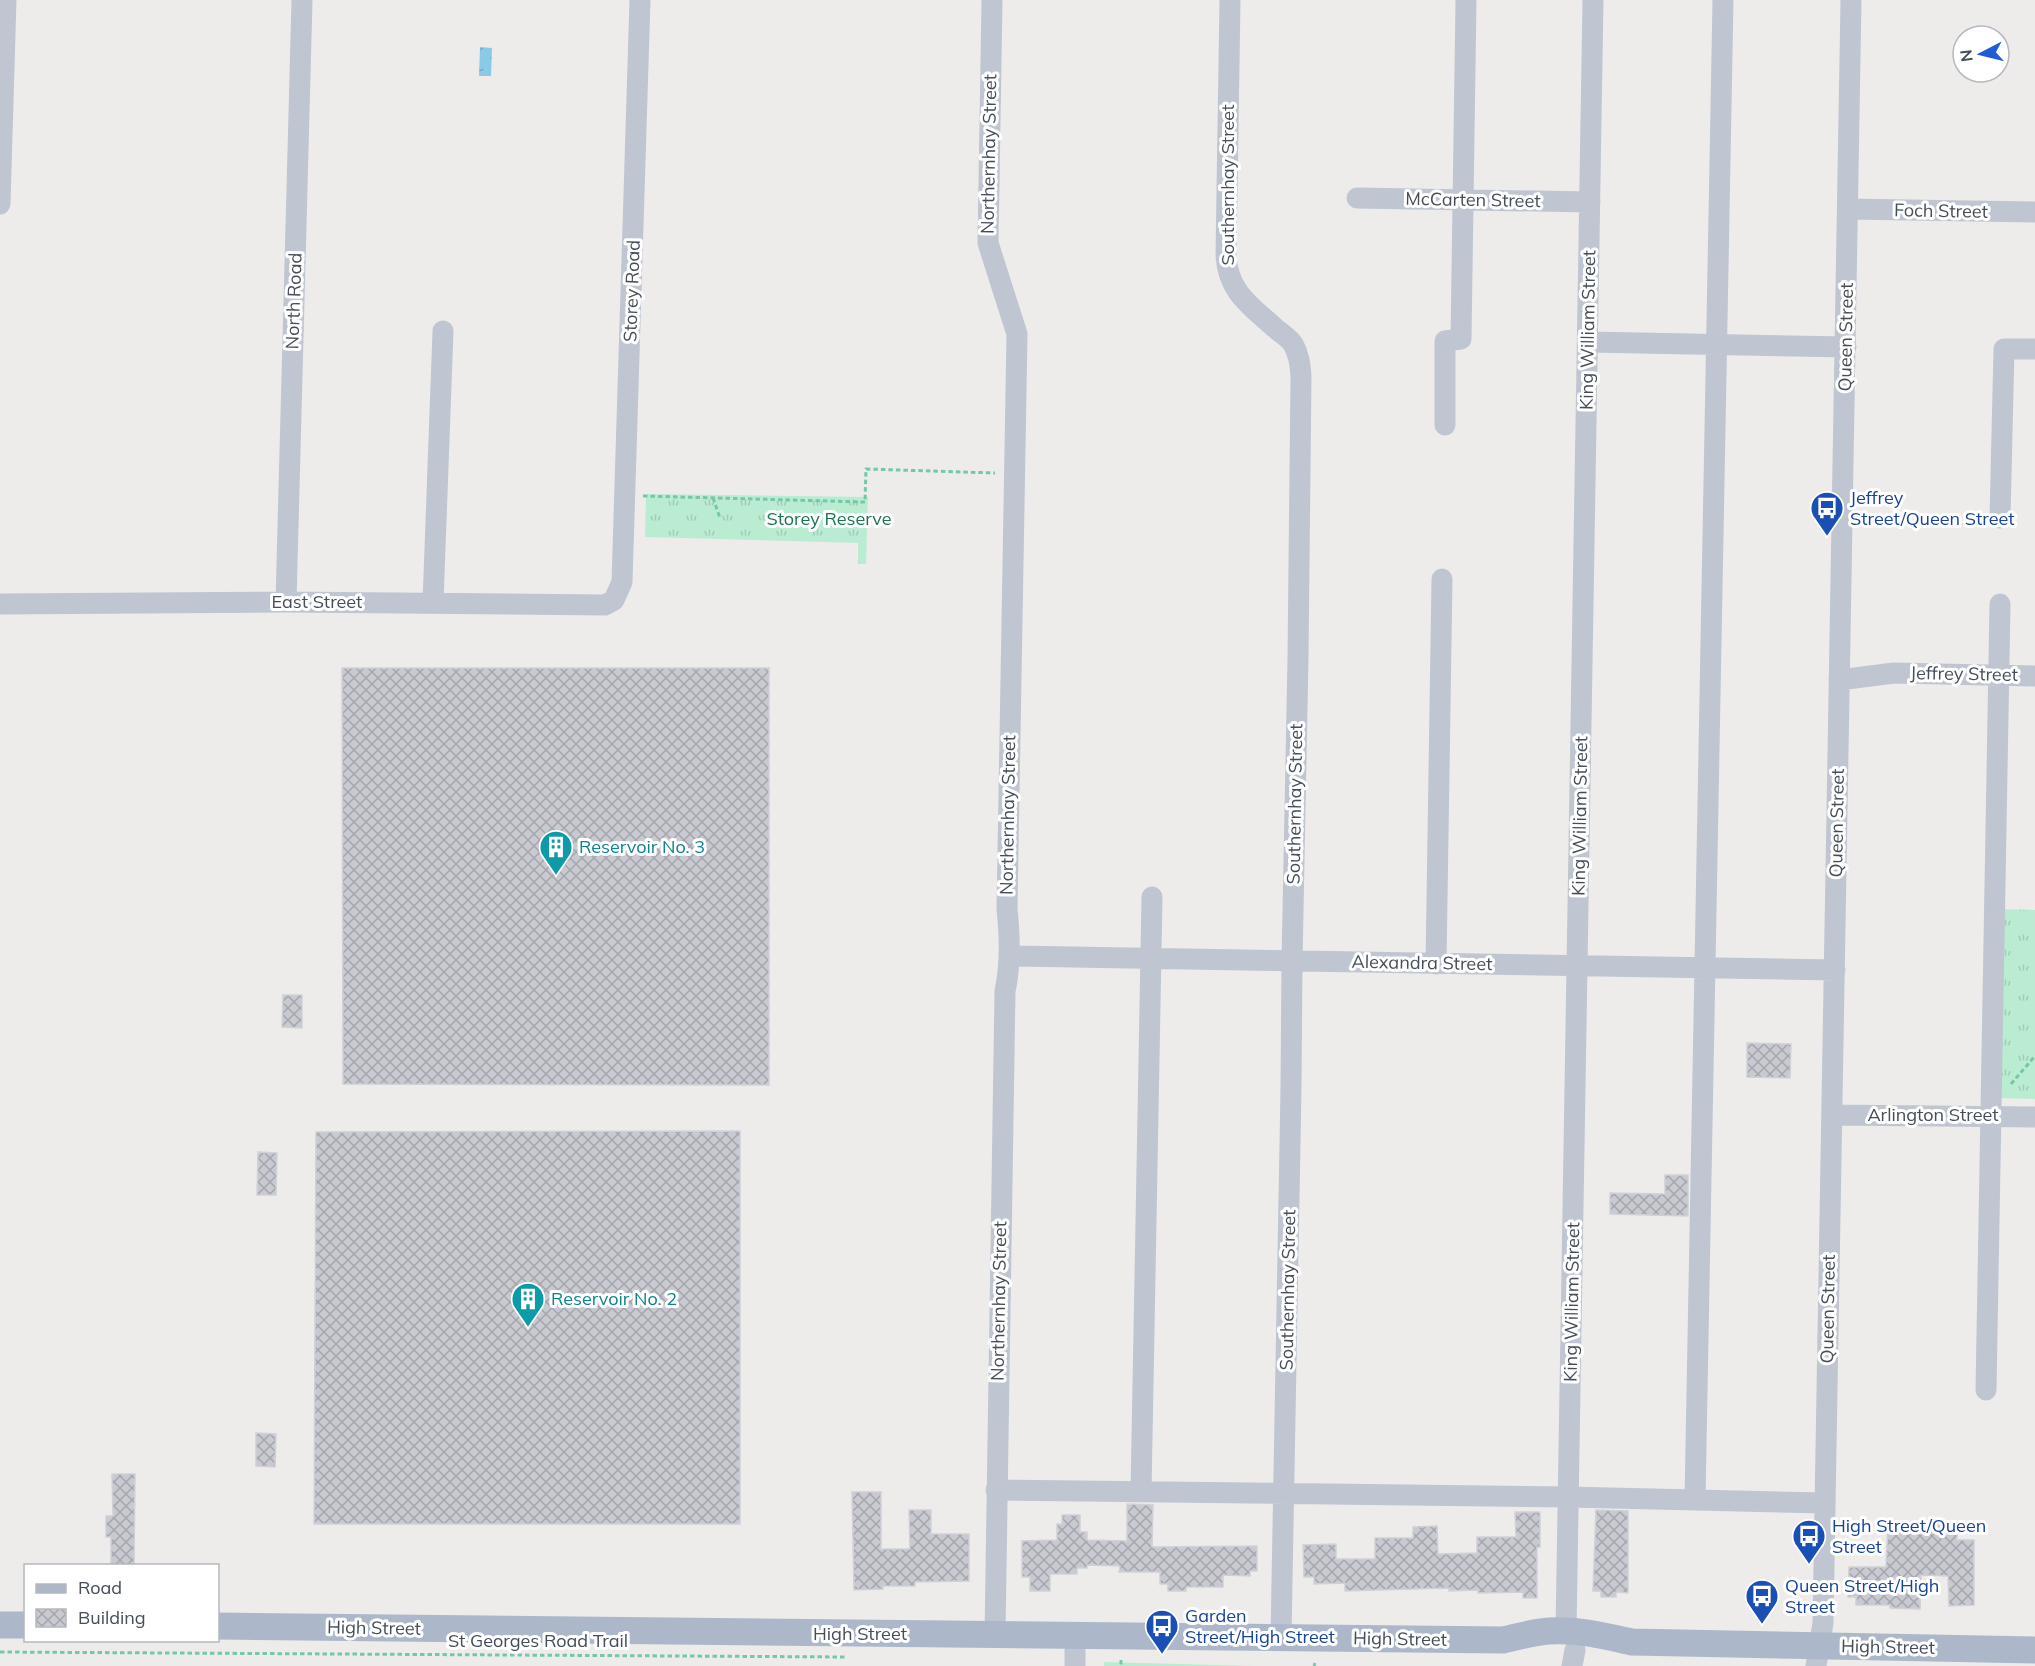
<svg xmlns="http://www.w3.org/2000/svg" width="2035" height="1666" font-family="Mulish,sans-serif">
<style>
.grass{fill:url(#grass-tufts)}
.water{fill:url(#water-ripples)}
.building{fill:url(#building-cross-hatch);stroke:#d0d1d7;stroke-width:1.5}
.lines{fill:none;stroke-linecap:round;stroke-linejoin:round}
.path{stroke:#74c8a7;stroke-width:3;stroke-dasharray:4.5 3;stroke-linecap:butt}
.minor{stroke:#bfc6d1;stroke-width:21}
.major{stroke:#acb8ca;stroke-width:27}
.labels{text-anchor:middle;stroke-width:6;stroke-linejoin:round;paint-order:stroke}
.street-label{font-size:18px;fill:#454d58;stroke:#fff}
.transit-label{font-size:18px;fill:#164399;stroke:#fff;text-anchor:start}
.park-label{font-size:18px;fill:#1a7551;stroke:#fff}
.culture-label{font-size:18px;fill:#0d838f;stroke:#fff;text-anchor:start}
</style>
<defs>
<pattern id="grass-tufts" width="24" height="20" patternUnits="userSpaceOnUse" patternTransform="scale(1.5)"><rect width="24" height="20" fill="#baecd2"/><path d="M3 7l-1-3M5 7V3M7 7l1-3M15 17l-1-3M17 17v-4M19 17l1-3" fill="none" stroke="#a1ccb6"/></pattern>
<pattern id="water-ripples" width="26" height="14" patternUnits="userSpaceOnUse" patternTransform="scale(1.5)"><rect width="26" height="14" fill="#88cae7"/><path d="M2 4q2-2 4 0t4 0M15 11q2-2 4 0t4 0" fill="none" stroke="#71a6be"/></pattern>
<pattern id="building-cross-hatch" width="8" height="8" patternUnits="userSpaceOnUse" patternTransform="scale(1.5)"><rect width="8" height="8" fill="#c9cad1"/><path d="M0 0l8 8M0 8l8-8" fill="none" stroke="#a5a6ac"/></pattern>
</defs>
<rect width="100%" height="100%" fill="#eeeceb"/>
<!-- grass -->
<path class="grass" d="M646,494l222,3 -2,67h-8v-21l-213,-6z
M2003,909l32,1v189l-37,-1z
M1104,1662l152,4h-152z"/>
<!-- water -->
<path class="water" d="M480,47l12,1 -1,28h-12z"/>
<!-- building -->
<path class="building" d="M342,668h427v417l-426,-1z
M283,995h19v33l-20,-1z
M1747,1043l44,1 -1,34 -43,-1z
M740,1131v393h-426l2,-392z
M258,1152l19,1 -1,42h-19z
M1665,1175h23v41l-78,-2v-21l55,1z
M256,1433l20,1 -1,33 -19,-1z
M112,1474h23l-1,92h-23v-29h-5v-21h7z
M852,1492h29v57h29l-1,-39h22v24h38v47l-54,1v4h-32v3l-29,1z
M1127,1504l26,1 -1,42 105,-1v25h-7v5l-27,-1v12h-37v4h-18v-7h-8v-12h-41l1,-6 -33,-1v3h-10v6h-27v17h-20v-14h-8v-36l35,-1v-16h5v-9h18v17h7v8l40,1z
M1596,1510l32,1v82l-12,-1v5h-15v-6h-8z
M1515,1512h25v35h-3v51h-14v-6l-45,1v-3l-29,1v-3l-104,3v-8l-31,1v-7h-10l-1,-32 33,-1v15h39v-21h38v-11l24,-1 1,28 39,-1v-16h39z
M1888,1522l69,1v17h17v65l-25,1 -1,-30 -27,-1 -1,34 -30,-1v-3h-34v-8h-8l1,-30h37z"/>
<g class="lines">
<!-- path -->
<path class="path" d="M643,496l222,6 1,-33 129,4
M713,498l7,20
M2011,1084l24,-28
M0,1652l847,5
M1121,1660v6
M1314,1666l1,-3"/>
<!-- minor -->
<path class="minor" d="M992,0l-4,243 29,91 -10,575c3,28 4,55 -2,82l-10,643
M1230,0l-4,256c2,36 25,50 49,72 6,5 14,10 18,16 6,10 7,20 8,32l-3,282 -6,304 -1,126 -10,549
M1357,198l233,4
M0,204l6,-204
M1848,209l187,3
M1588,342l258,5
M1445,425v-84l16,-2 5,-339
M2000,518l4,-169h31
M286,602l16,-602
M433,603l10,-272
M0,604l286,-2 319,3 9,-5 8,-18 18,-582
M1839,680l55,-7 141,3
M1009,956l826,14
M1436,964l6,-385
M1832,1115l203,2
M1986,1390l14,-786
M996,1490l573,7 254,6
M1141,1492l11,-595
M1695,1500l28,-1500
M1566,1631l27,-1631
M1075,1635v31
M1572,1666l3,-16
M1816,1666l7,-43 28,-1623"/>
<!-- major -->
<path class="major" d="M0,1625h26
M218,1626l1285,14c15,-3 30,-8 46,-9 28,-2 56,5 83,11l403,8"/>
</g>
<!-- icons -->
<defs>
<g id="bus-pin" transform="scale(1.725)"><path d="M0 17L-7.5 6A9.5 9.5 0 1 1 7.5 6Z" fill="#1a4fb4" stroke="#fff"/><path d="M-5-6H5V4H4V6H2V4H-2V6H-4V4H-5ZM-3.5-4V0h7V-4ZM-3.5 1.2v1.5H-2V1.2ZM2 1.2v1.5H3.5V1.2Z" fill="#fff"/></g>
<g id="building-pin" transform="scale(1.725)"><path d="M0 17L-7.5 6A9.5 9.5 0 1 1 7.5 6Z" fill="#0f9aa8" stroke="#fff"/><path d="M-4-6H4V6H1V3H-1V6H-4ZM-2.5-4.3h1.7v1.8h-1.7ZM.8-4.3h1.7v1.8H.8ZM-2.5-1h1.7V.8h-1.7ZM.8-1h1.7V.8H.8Z" fill="#fff"/></g>
</defs>
<g fill-rule="evenodd">
<use href="#bus-pin" x="1827" y="508"/>
<use href="#building-pin" x="556" y="847"/>
<use href="#building-pin" x="528" y="1299"/>
<use href="#bus-pin" x="1809" y="1536"/>
<use href="#bus-pin" x="1762" y="1596"/>
<use href="#bus-pin" x="1162" y="1626"/>
</g>
<g class="labels">
<!-- street labels -->
<g class="street-label">
<text transform="translate(989 154) rotate(-89)" y="6">Northernhay Street</text>
<text transform="translate(1228 185) rotate(-90)" y="6">Southernhay Street</text>
<text transform="translate(1473 200) rotate(1)" y="6">McCarten Street</text>
<text transform="translate(1941 211) rotate(1)" y="6">Foch Street</text>
<text transform="translate(632 291) rotate(-88)" y="6">Storey Road</text>
<text transform="translate(294 301) rotate(-88)" y="6">North Road</text>
<text transform="translate(1588 330) rotate(-89)" y="6">King William Street</text>
<text transform="translate(1846 337) rotate(-89)" y="6">Queen Street</text>
<text x="317" y="608">East Street</text>
<text transform="translate(1964 674) rotate(1)" y="6">Jeffrey Street</text>
<text transform="translate(1295 804) rotate(-89)" y="6">Southernhay Street</text>
<text transform="translate(1008 815) rotate(-89)" y="6">Northernhay Street</text>
<text transform="translate(1580 816) rotate(-89)" y="6">King William Street</text>
<text transform="translate(1837 823) rotate(-89)" y="6">Queen Street</text>
<text transform="translate(1422 963) rotate(1)" y="6">Alexandra Street</text>
<text x="1933" y="1121">Arlington Street</text>
<text transform="translate(1288 1290) rotate(-89)" y="6">Southernhay Street</text>
<text transform="translate(999 1301) rotate(-89)" y="6">Northernhay Street</text>
<text transform="translate(1572 1302) rotate(-89)" y="6">King William Street</text>
<text transform="translate(1828 1309) rotate(-89)" y="6">Queen Street</text>
<text transform="translate(374 1628) rotate(1)" y="6">High Street</text>
<text x="860" y="1640">High Street</text>
<text transform="translate(1400 1639) rotate(1)" y="6">High Street</text>
<text x="538" y="1647">St Georges Road Trail</text>
<text transform="translate(1888 1647) rotate(1)" y="6">High Street</text>
</g>
<!-- transit labels -->
<g class="transit-label">
<text x="1850" y="504">Jeffrey<tspan x="1850" dy="21">Street/Queen Street</tspan></text>
<text x="1832" y="1532">High Street/Queen<tspan x="1832" dy="21">Street</tspan></text>
<text x="1785" y="1592">Queen Street/High<tspan x="1785" dy="21">Street</tspan></text>
<text x="1185" y="1622">Garden<tspan x="1185" dy="21">Street/High Street</tspan></text>
</g>
<!-- park labels -->
<g class="park-label">
<text x="829" y="525">Storey Reserve</text>
</g>
<!-- culture labels -->
<g class="culture-label">
<text x="579" y="853">Reservoir No. 3</text>
<text x="551" y="1305">Reservoir No. 2</text>
</g>
</g>
<!-- legend -->
<rect x="24" y="1564" width="195" height="78" fill="#ffffff" stroke="#b5b8bc" stroke-width="1.5"/>
<rect x="36" y="1584" width="30" height="9" fill="#acb8ca" stroke="#b5b8bc" stroke-width="1.5"/>
<text x="78" y="1594" font-size="18" fill="#454d58">Road</text>
<rect x="36" y="1609" width="30" height="18" fill="url(#building-cross-hatch)" stroke="#b5b8bc" stroke-width="1.5"/>
<text x="78" y="1624" font-size="18" fill="#454d58">Building</text>
<!-- north arrow -->
<g transform="translate(1981 54) rotate(263)"><circle r="28" fill="#ffffff" stroke="#b5b8bc" stroke-width="1.5"/>
<path d="M0-4.5L10 22L0 15L-10 22Z" fill="#1f5cd5"/>
<text y="-9" font-size="16" font-weight="bold" text-anchor="middle" fill="#454d58">N</text>
</g>
</svg>
